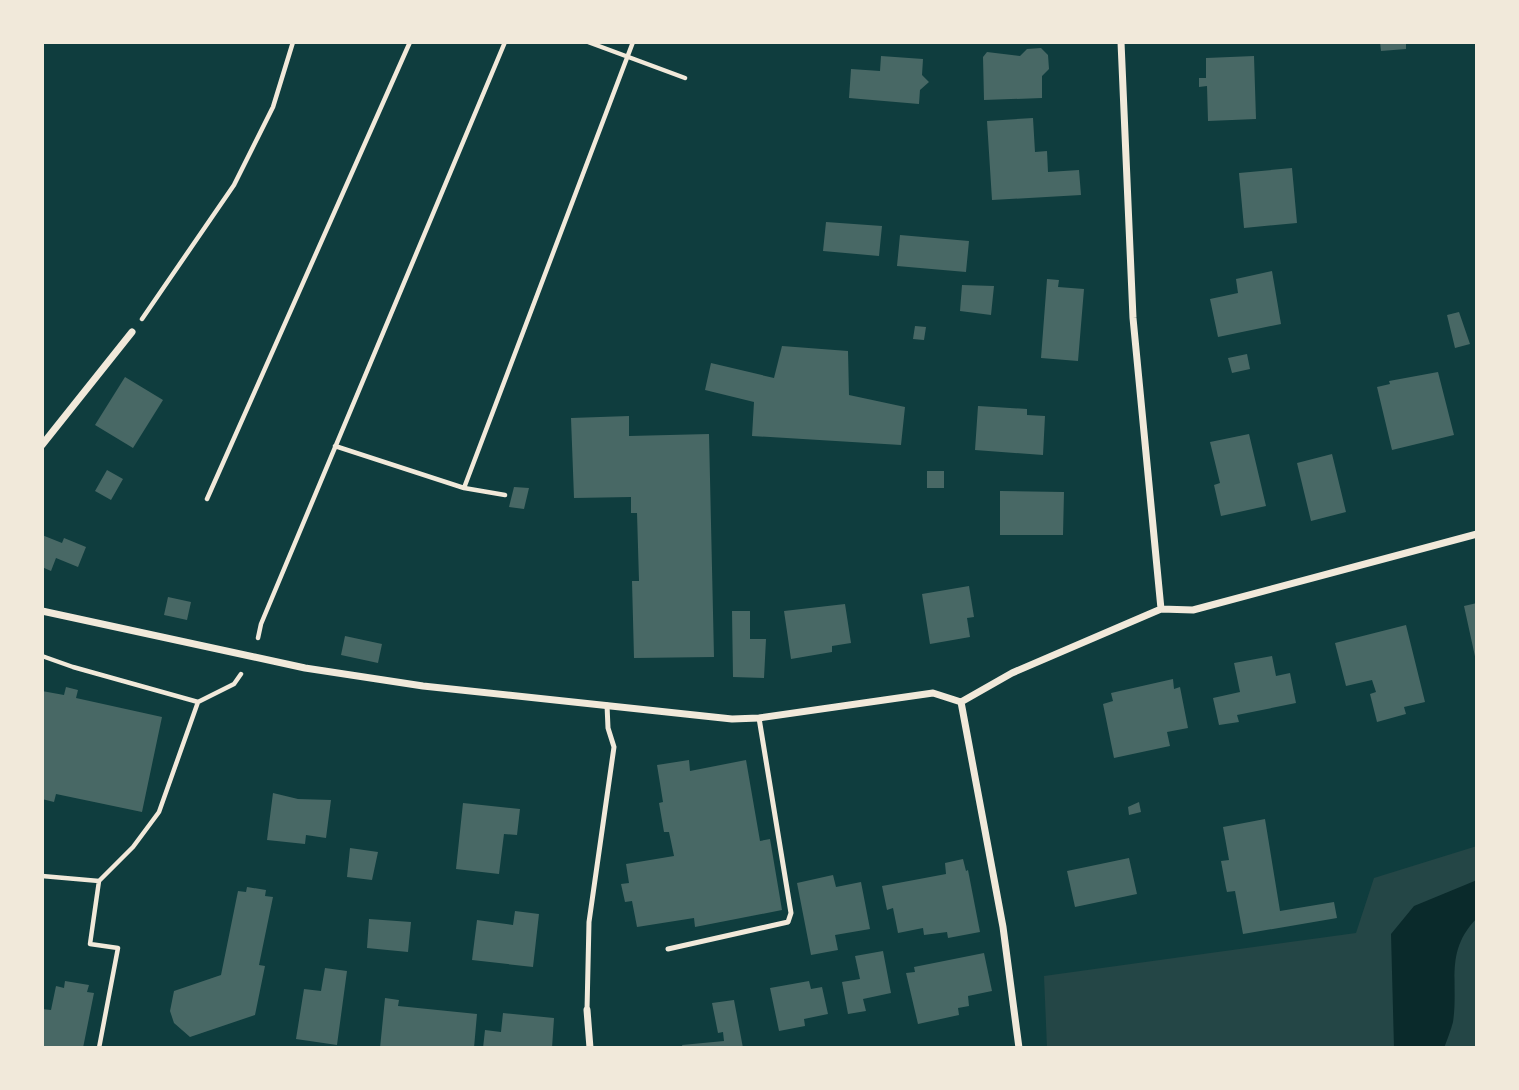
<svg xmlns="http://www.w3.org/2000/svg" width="1519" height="1090" font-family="'Fira Sans',sans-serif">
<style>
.green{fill:#244646}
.water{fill:#0a2a2b}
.building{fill:#486865}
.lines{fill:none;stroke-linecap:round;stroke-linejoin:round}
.path{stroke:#f1e9da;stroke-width:4.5}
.service{stroke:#f1e9da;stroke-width:5}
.minor{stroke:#f1e9da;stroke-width:7}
</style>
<rect width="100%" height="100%" fill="#0f3d3e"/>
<!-- green -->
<path class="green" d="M1477,846v202h-430l-3,-72 312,-43 18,-55z"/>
<!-- water -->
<path class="water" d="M1477,880v38c-33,34 -18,63 -24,104 -2,8 -6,18 -9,26h-50l-3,-114 23,-28z"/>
<!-- building -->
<path class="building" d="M1380,42h26v7l-25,2z
M1041,48l7,7 1,14 -7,7v22l-58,2 -1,-43 4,-5 33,4 7,-7z
M881,56l42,3 -1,16 7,7 -9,8 -1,14 -70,-6 2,-29 29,2z
M1254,56l2,63 -48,2 -1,-35 -8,1v-9h7v-20z
M1033,118l2,34 12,-1 1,21 31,-2 2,25 -89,5 -5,-79z
M1292,168l5,55 -53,5 -5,-55z
M826,222l56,4 -3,30 -56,-5z
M900,235l69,6 -3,31 -69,-6z
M1272,271l9,53 -63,13 -8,-38 28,-6 -2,-14z
M1047,279l12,1 -1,7 26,2 -6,72 -37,-3z
M962,285l32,1 -3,29 -31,-4z
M1459,312l11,32 -15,4 -8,-33z
M915,326l11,1 -2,13 -11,-1z
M782,346l66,5 1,44 56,12 -4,38 -149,-9 2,-34 -49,-12 6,-27 63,15z
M1247,354l3,15 -18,4 -4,-15z
M1438,372l16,63 -62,15 -15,-63 13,-3 -1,-3z
M125,377l38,23 -30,48 -38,-23z
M978,406l49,3v6l18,1 -2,39 -68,-5z
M629,416v20l80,-2 5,223 -80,1 -2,-77h7l-2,-68h-6v-16l-57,1 -3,-80z
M1249,434l17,72 -45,10 -7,-31 6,-2 -10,-41z
M1332,454l14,58 -35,9 -14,-58z
M107,470l16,9 -12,21 -16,-9z
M927,471h17v17h-17z
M514,487l15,1 -5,21 -15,-2z
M1000,491l64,1 -1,43h-63z
M42,535l20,8 2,-5 22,9 -8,20 -22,-9 -5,13 -9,-4z
M969,586l5,31 -7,1 3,19 -40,7 -8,-50z
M168,597l23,5 -4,18 -23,-5z
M1477,603v58h-1l-12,-55z
M845,604l6,39 -19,3v6l-41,7 -7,-48z
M732,611h18v28h16l-2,39 -31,-1z
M1406,625l19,77 -21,5 2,7 -29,8 -7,-28 6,-2 -4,-12 -26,6 -11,-43z
M345,636l37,8 -4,19 -37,-8z
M1272,656l4,20 14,-3 6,30 -59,12 2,7 -20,3 -6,-27 27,-6 -6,-29z
M1173,679l1,10 6,-2 8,41 -21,4 3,14 -56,12 -11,-54 10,-3 -2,-8z
M66,687l12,3 -2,8 86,19 -20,95 -86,-18 -2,8 -12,-3v-108l22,4z
M689,760l1,11 56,-11 14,81 10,-2 12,71 -87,17 -1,-9 -57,9 -5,-26 -7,1 -4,-18 8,-1 -3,-19 48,-8 -5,-24h-5l-5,-29 4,-1 -6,-37z
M273,793l25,6 33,1 -5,38 -20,-3 -1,9 -38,-4z
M1139,802l2,10 -12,3 -1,-8z
M463,803l57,6 -3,26 -13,-1 -5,40 -43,-5z
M1265,819l15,92 54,-9 3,16 -94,16 -8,-43 -8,1 -1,-4 -5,-27 8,-1 -6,-33z
M350,848l28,4 -6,28 -25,-3z
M1129,858l8,36 -62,13 -8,-36z
M963,859l3,12 2,-1 12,62 -32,6 -1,-6 -23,3 -1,-7 -25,5 -5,-25 -6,2 -5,-24 64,-12 -1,-11z
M833,875l3,12 25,-5 9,47 -35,6 3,15 -27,5 -14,-72z
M247,887l19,3 -1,6 8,1 -14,68 6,1 -10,49 -65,22 -16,-14 -4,-12 4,-20 47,-16 17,-84 8,1z
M515,911l24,3 -6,53 -61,-7 5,-40 36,5z
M369,919l42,3 -3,30 -41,-4z
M883,951l8,42 -28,6 3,12 -18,3 -6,-32 18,-3 -5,-23z
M984,953l8,38 -24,5 1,10 -11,2 1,7 -41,9 -12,-51 9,-1 -1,-5z
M325,968l22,3 -10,74 -41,-6 8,-50 17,2z
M65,981l24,4 -2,7 7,1 -11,55h-41v-39l9,1 5,-24 8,2z
M809,981l2,8 11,-2 6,27 -24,5 1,7 -26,5 -9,-43z
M385,998l14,2 -1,6 79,8 -3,34h-94z
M734,1000l9,48h-60l-1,-3 42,-4 -1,-9 -5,1 -6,-30z
M503,1013l51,5 -2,30h-69l2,-18 16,2z"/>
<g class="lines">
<!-- path -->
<path class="path" d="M588,42l97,36
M142,319l92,-134 39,-78 20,-65
M335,446l129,42 41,7
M464,488l169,-446
M207,499l203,-457
M258,638l3,-14 244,-582
M42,656l31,11 125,35
M42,876l57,5 34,-34 26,-35 39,-110 36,-18 7,-10
M99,881l-9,63 28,4 -19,100"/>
<!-- service -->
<path class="service" d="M668,949l120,-27 3,-9 -32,-195
M587,1010l2,-88 25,-175 -6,-19 -1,-23"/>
<!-- minor -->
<path class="minor" d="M1121,42l12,276 28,291
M42,445l90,-113
M42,611l263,57 118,18 309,33 27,-1 174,-25 28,9 51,-29 149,-64 32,1 284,-76
M961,702l42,225 16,121
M587,1010l3,38"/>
</g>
<!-- border -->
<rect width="1519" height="1090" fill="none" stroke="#f1e9da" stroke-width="88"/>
</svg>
